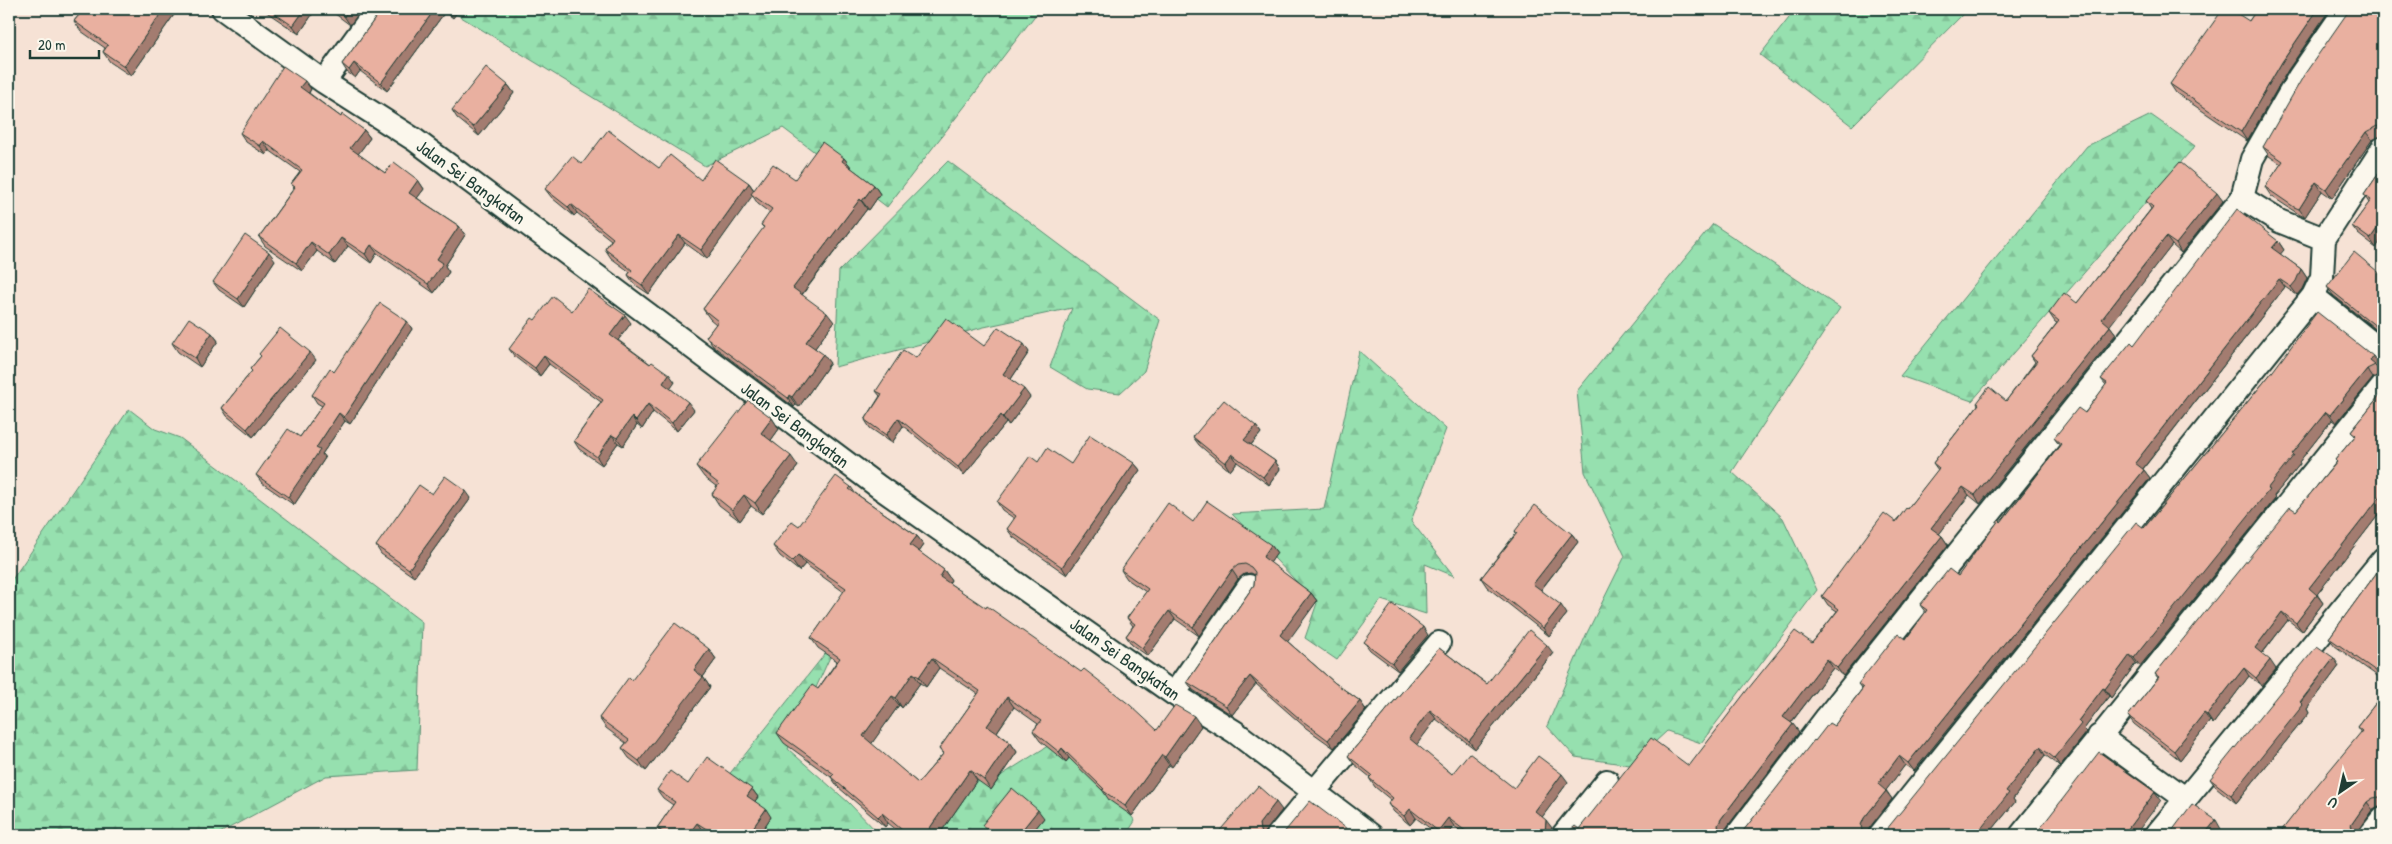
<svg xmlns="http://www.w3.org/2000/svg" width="2392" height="844" font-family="'Patrick Hand',sans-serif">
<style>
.forest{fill:url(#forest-firs);stroke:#5a8e72}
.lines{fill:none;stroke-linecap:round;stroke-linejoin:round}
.minor-casing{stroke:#1f3d34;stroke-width:26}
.minor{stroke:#fbf7ec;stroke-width:22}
.wall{fill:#c8978a;stroke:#1f3d34;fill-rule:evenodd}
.shaded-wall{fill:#a37b70;stroke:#1f3d34}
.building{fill:#e9b0a0;stroke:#1f3d34;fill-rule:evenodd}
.labels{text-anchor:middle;stroke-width:4.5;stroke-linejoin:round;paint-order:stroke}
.street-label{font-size:18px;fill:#1f3d34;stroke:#fbf7ec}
</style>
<defs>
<pattern id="forest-firs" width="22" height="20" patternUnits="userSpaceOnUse" patternTransform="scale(1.25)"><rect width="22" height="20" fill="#96e0af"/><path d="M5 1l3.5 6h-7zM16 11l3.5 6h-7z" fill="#81c197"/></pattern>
</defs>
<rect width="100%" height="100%" fill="#f6e2d5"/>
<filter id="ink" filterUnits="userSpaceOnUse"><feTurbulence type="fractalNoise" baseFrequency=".02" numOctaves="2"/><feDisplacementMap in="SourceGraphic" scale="10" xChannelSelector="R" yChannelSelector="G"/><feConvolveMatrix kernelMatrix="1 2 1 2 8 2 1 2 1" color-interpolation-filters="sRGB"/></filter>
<g filter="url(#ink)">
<!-- forest -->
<path class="forest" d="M448,9h592l-153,198 -104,-79 -78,38z
M1796,9h172l-116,117 -92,-71z
M2151,115l44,31 -223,255 -72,-25 187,-230z
M948,161l212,159 -16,51 -24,22 -33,-4 -37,-22 22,-59 -88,19 -149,40 4,-96z
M1713,224l127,84 -108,164 51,46 34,72 -116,153 -34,-12 -37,34 -55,-8 -28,-31 39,-91 39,-79 -40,-84 -8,-81z
M1359,351l87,78 -35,92 43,55 -29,-12 1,50 -45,-14 -44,60 -32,-22 12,-35 -85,-89 92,-5z
M129,409l26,20 25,9 242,184 -5,148 -91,6 -110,59h-207v-251z
M840,635l-52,114 60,53 32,33h-199z
M1054,742l44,30 37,49 -9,14h-227l33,-49 62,-6z"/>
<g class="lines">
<!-- minor casing -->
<g class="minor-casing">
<path id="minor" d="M223,9l101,73 91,58 464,347 295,207 61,38 136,103
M324,82l53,-73
M2242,198l37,23 45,18
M2313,296l70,56
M1174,694l75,-108
M2099,736l87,63
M1278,835l161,-192
M1563,835l44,-54
M1737,835l90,-118 415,-519 10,-39 47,-82 47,-68
M1880,835l433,-539 9,-19 2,-38 59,-91
M2021,835l362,-449
M2156,835l227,-276
M2370,835l13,-16"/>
</g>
<!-- minor -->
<use href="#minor" class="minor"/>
</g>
<!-- wall -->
<path class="wall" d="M84,9h94l-47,67 -21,-14 -7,-10 2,-4 -24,-17 -7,-10z
M262,9h54l-17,25z
M324,9h38l-12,16 -20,-15 -1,2z
M382,9h77l-6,9 -8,-6 -58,79 -27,-20 -5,7 -8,-6 -5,-8z
M2257,9h73l-42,61 -41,71 -71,-48 -6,-9 79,-63z
M2383,9v126l-11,5 -40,58 -10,-7 -17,26 -5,-2 -29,-19 -6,-9 16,-23 -12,-8 -6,-9z
M508,85l6,8 -35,43 -22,-18 -5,-8z
M311,89l-2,4 32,24 23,13 6,8 -12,16 27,19 33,7 6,9 -7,9 42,28 6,9 -20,31 4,6 -15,21 -57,-40 -6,10 -23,-17 -13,18 -18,-13 -15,20 -37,-25 -6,-9 35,-49 -3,-4 9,-12 -31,-22 -3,5 -20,-13 -6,-9z
M844,158l7,9v1l23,17 6,9 -11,16 -2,-1 -65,86 32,27 -19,26 15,15 -31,44 -3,-2 -2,2 -81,-61 -7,-9 10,-13 -6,-5 -7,-10 61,-81 -3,-3 9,-12 -12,-9 -6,-9 -45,64 -22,-16 -36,51 -15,-10 -6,-9 2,-3 -19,-14 -6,-9 6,-9 -34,-27 -3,3 -22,-18 -7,-9 37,-25 77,4 42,12 48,3 5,7 41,-11z
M2383,167l-7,81 -18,-14 -6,-8 17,-23 -5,-8z
M2146,201h77l-42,52 -9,-8 -30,38 -33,42 7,9 -136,170 -11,-9 -30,39 3,2 6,9 -105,131 -10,-8 -42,55 8,9 -72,95 -3,7v1h-159l14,-6 110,-63 123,-123 25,-32 -9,-6 -6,-9 85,-87 31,-39 -5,-7 45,-58 -1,-2 29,-2 29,-39 -4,-6 26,-33 -2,-1 -6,-9 28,-10 74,-94z
M2278,241l6,9 -4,4 21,15 6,9 -5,11 -5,6 -12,-8 -142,182 7,9 -236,293 -9,-6 -19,25 6,9 -22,28 -3,6v2h-127l75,-94 19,-15 28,-37 -4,-5 48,-45 20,-26 -6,-8 38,-29 43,-54 59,-76 -6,-8 31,-25 21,-28 -5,-6 33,-34z
M275,260l-31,47 -25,-17 -6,-8z
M2383,276v59l-50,-40 -6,-8z
M572,311l59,12 -13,17 57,42 -5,6 24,22 -17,21 -24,-19 -11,17 -5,-4 -14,21 -5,-3 -16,22 -23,-16 -5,-8 27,-39 -52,-38 -9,12 -25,-19 -6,-8z
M407,321l5,8 -62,95 -5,-3 -23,33 3,4 -31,47 -32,-22 -6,-8 44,-38 22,-31 -5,-3 -5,-8 22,-23z
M212,333l6,8 -18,26 -22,-15 -6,-9z
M984,346l45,6 -18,27 19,18 -21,28 -3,-2 -42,52 -61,-49 -11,17 -22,-15 -5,-8 15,-24 -4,-5 40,-33z
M259,354l57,6 -63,77 -26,-21 -5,-8 30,-37 -2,-2 11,-13z
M2379,364l-2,4 4,5 -8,5 -37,45 -4,-3 -33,42 1,2 -26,32 1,3 -135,167 -4,-3 -25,35 -2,-2 -25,33 3,3 -27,34 -15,-11 -32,44 2,3 -27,33 156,-307 129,-157z
M2383,391v118l-66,85 6,9 -21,28 -14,-11 -26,34 14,15 -14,17 -13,-10 -36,48 -3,-3 -30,39 -46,-36 -6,-8 30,-38 -3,-4 141,-163 41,-49 -2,-2 20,-24 -4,-5z
M772,418l7,11 -8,11 27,26 -36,48 -11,-8 -11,15 -21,-16 -7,-11 5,-7 -13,-10 -8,-11z
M1256,426l5,7 -10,12 24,16 5,8 -11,16 -32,-23 -7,9 -31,-26 -6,-8z
M1038,462l33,2 63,-1 6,7 -73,105 -54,-38 -6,-8 8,-10 -13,-9 -5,-8z
M851,487l4,6 62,43 7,9 -5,7 25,18 7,10 -2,3 208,147 44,-4 -29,41 -3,-2 -37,51 -23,-16 -6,-9 -34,-33 -3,4 -26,-21 -7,-10 5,-7 -24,-17 -17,25 13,10 7,10 -26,38 -14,-10 -38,55h-36l-15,-12 -3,4 -47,-40 -7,-10 -47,-34 -7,-10 41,-44 19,-28 -19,-13 -7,-10 33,-46 -39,-28 -6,7 -19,-15 -7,-10zM939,668l39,26 -39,55 4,5 -25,29 -47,-39 28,-39 3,3 18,-25 6,4z
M471,498l-57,79 -33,-23 -5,-8z
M1193,522l78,23 6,8 -7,10 41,30 6,8 -30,40 48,42 25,18 6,9 -32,38 -28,-20 -50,-44 -24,31 -39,-25 -6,-8 67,-97 1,-10 -4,-2 -7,1 -6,5 -39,57 -24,-17 -27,37 -16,-11 -6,-9 7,-10 -6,-8 19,-26 -19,-13 -6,-9z
M1515,531l57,3 6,8 -37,48 26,24 -18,22 -62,-49 -6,-9 35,-45z
M2383,564v123l-2,-3 2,-4 -48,-34 -6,-8z
M1428,635l-30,36 -28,-21 -6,-8z
M1439,648l48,36 66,-31 -78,96 -39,-30 -20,26 36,29 62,14 54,-6 -26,35 10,11 -1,7h-85l-12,-9 -7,9h-8l-23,-17 -6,7 -16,-13 -6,-8 3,-4 -16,-13 -6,-9 1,-1 -16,-13 -6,-8z
M709,649l7,10 -13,18 7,10 -64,84 -17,-13 -7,-10 4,-5 -20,-15 -7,-10 33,-38z
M2339,666l-32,43 2,4 -73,90 -20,-16 -6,-8z
M2383,694v112l-4,1 -6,3 -16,23 -79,2 83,-102 -4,-6z
M688,784l64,5 6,8 -3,4 16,16 -12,18h-49l-7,-4 -3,4h-38l-5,-7 16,-23 -10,-7 -6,-8z
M1044,818l-14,17h-40l-8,-10z"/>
<!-- shaded-wall -->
<path class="shaded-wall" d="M164,9h14l-47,67 -7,-10z
M305,9h11l-17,25 -6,-8z
M350,9h12l-12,16 -6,-9z
M435,9h7l3,3 -58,79 -6,-8z
M448,9h11l-6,9 -6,-8z
M2318,9h12l-42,61 -41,71 -6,-9 41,-70z
M354,63l6,8 -5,7 -6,-8z
M305,81l6,8 -4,7 -7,-9z
M508,85l6,8 -35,43 -6,-9z
M364,130l6,8 -14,19 -6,-9z
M2366,132l6,8 -40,58 -6,-9z
M263,141l6,9 -3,5 -6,-9z
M844,158l7,9 -3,4 -6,-10z
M418,180l6,9 -9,12 -6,-8z
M2316,182l6,9 -17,26 -6,-8z
M749,183l6,9 -48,67 -6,-9z
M874,185l6,9 -11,16 -7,-9z
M2217,193l6,8 -42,52 -5,-9z
M860,199l7,10 -68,89 -6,-10z
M571,204l6,9 -3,3 -6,-9z
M2383,220v17l-7,11 -6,-9z
M459,226l6,9 -20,31 4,6 -15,21 -6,-9 9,-25z
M679,235l6,8 -36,51 -7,-9z
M2166,237l6,8 -64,83 -6,-9z
M341,238l7,8 -13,18 -6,-9z
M2278,241l6,9 -6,7 -6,-9z
M311,242l6,9 -15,20 -6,-8z
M371,245l6,8 -6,10 -6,-9z
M269,252l6,8 -31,47 -6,-8z
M2301,269l6,9 -5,11 -5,6 -6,-8z
M2279,279l6,8 -144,184 -6,-8z
M827,313l7,9 -21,29 -7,-9z
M625,315l6,8 -15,20 -6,-8z
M407,321l5,8 -62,95 -6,-7z
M2110,326l6,8 -136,170 -5,-9z
M212,333l6,8 -18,26 -5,-9z
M1024,344l5,8 -20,30 -6,-8z
M310,352l6,8 -63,77 -6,-8z
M823,354l7,9 -31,44 -7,-10z
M544,356l5,8 -9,12 -5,-8z
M2373,356l6,8 -2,4 -7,-7z
M2367,369l6,9 -37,45 -6,-8z
M669,374l6,8 -6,9 -6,-8z
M1024,389l6,8 -21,28 -6,-8z
M789,395l7,10 -2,2 -6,-9z
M688,402l6,8 -17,21 -5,-8z
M648,404l5,8 -11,17 -6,-8z
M2326,412l6,8 -33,42 1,2 -26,32 1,3 -135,167 -6,-8 133,-169 25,-35z
M339,413l6,8 -23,33 3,4 -31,47 -6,-8 28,-49z
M1001,415l5,8 -42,52 -6,-8z
M632,417l5,8 -14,21 -6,-8z
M772,418l7,11 -10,14 -8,-10z
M898,418l5,8 -11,17 -6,-8z
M1256,426l5,7 -12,14 -5,-7z
M612,435l6,8 -16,22 -5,-8z
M1232,454l5,8 -7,9 -5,-8z
M791,456l7,10 -36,48 -7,-11z
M1275,461l5,8 -11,16 -6,-8z
M1134,463l6,7 -73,105 -5,-8z
M2144,470l6,8 -236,293 -6,-8z
M1963,487l6,8 -32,42 -6,-9z
M466,491l5,7 -57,79 -5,-8z
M2383,493v16l-68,88 -6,-9z
M744,495l7,11 -11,15 -8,-11z
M1572,534l6,8 -39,50 -6,-8z
M917,536l7,9 -7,10 -7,-10z
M1942,536l6,9 -105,131 -6,-8z
M1271,545l6,8 -9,13 -5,-9z
M798,555l7,9 -6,7 -7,-10z
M944,570l7,10 -4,6 -7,-9z
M1232,570l6,9 -39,57 -6,-9z
M1311,593l6,8 -31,43 -6,-9z
M2317,595l6,8 -21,28 -6,-8z
M1561,605l6,9 -18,22 -6,-8z
M1169,611l6,8 -27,37 -6,-8z
M2282,612l6,8 -28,36 -5,-8z
M1423,627l5,8 -30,36 -6,-8z
M1547,645l6,8 -78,96 -6,-8z
M709,649l7,10 -13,18 7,10 -64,84 -7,-10 55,-91z
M2130,655l6,8 -25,35 -6,-9z
M932,658l7,10 -13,19 -7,-10z
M2334,658l5,8 -32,43 2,4 -73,90 -5,-8z
M1827,659l6,9 -44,57 -6,-8z
M2270,660l6,9 -14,17 -6,-8z
M2244,668l5,8 -36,48 -6,-9z
M913,673l7,10 -18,25 -6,-10z
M1250,676l6,8 -24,31 -6,-9z
M2103,688l6,8 -25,33 3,3 -27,34 -6,-8 24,-37z
M892,696l7,9 -29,41 -7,-10z
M1007,697l7,10 -20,29 -7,-10z
M1360,701l6,9 -32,38 -6,-8z
M1430,710l6,9 -21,28 -6,-9z
M2204,713l6,8 -30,39 -6,-9z
M1194,716l7,10 -29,41 -7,-10z
M1793,724l6,8 -72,95 -3,7v1h-3l-2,-3 -1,-7 3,-6z
M1010,742l7,10 -26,38 -7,-10z
M2040,747l5,8 -32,44 2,3 -27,33h-12l30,-44z
M1062,748l7,10 -3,4 -7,-10z
M1162,755l7,10 -37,51 -7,-10z
M1899,756l6,9 -21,28 -6,-9z
M970,770l7,10 -38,55h-14z
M1562,774l6,8 -28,38 -5,-9z
M752,789l6,8 -5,7 -6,-8z
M1886,791l6,8 -22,28 -3,6v2h-2l-3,-3 -1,-7 3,-7z
M2155,792l6,8 -26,35h-10l-1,-1z
M1276,802l6,8 -17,22v3h-2l-3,-4 -1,-7z
M2367,802l6,8 -16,23 1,2h-3l-4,-10z
M766,809l5,8 -12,18h-11z
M1410,809l6,9 -6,7 -6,-9z
M1038,810l6,8 -14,17h-12z
M882,813l6,10 -3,4 -7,-10z
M1448,818l6,8 -7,9h-6l-3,-4z
M1546,820l6,8 -1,7h-3l-3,-3z
M2216,820l5,9 -4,6h-13z
M697,823l6,8 -3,4h-12z"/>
<!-- building -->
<path class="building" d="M84,9h80l-40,57 -21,-14 5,-7 -34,-24z
M268,9h37l-12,17z
M333,9h17l-6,7z
M382,9h53l-54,74 -27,-20 -5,7 -7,-6z
M2223,9h7l19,12 8,-12h61l-36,53 -41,70 -71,-48z
M2350,9h33v119l-6,-2 -11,6 -40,57 -10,-7 -17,27 -5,-2 -29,-20 18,-26 -20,-14 41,-72z
M283,66l22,15 -5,6 41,30 1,-3 22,16 -14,18 35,25 9,-11 24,18 -9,13 50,33 -22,33 6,4 -15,21 -57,-39 -6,9 -24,-16 -12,17 -18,-13 -15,21 -37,-26 36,-50 -4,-3 11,-14 -39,-29 -3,5 -20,-13z
M486,67l22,18 -35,42 -21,-17z
M608,130l51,38 11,-13 31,25 14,-21 34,24 -48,67 -22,-15 -37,50 -14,-10 4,-5 -27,-21 8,-11 -42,-34 -3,3 -23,-18 27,-33 10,8z
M822,142l22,16 -2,3 32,24 -12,16 -2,-2 -67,89 34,25 -21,29 17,12 -31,43 -3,-2 -1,3 -82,-61 12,-16 -15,-12 61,-82 -3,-2 11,-16 -21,-15 22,-30 22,15z
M2383,153v10l-4,-3z
M2180,162l37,31 -41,51 -10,-7 -30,38 -34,44 8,7 -135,169 -12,-8 -32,41 11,8 -105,132 -10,-9 -44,58 10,7 -72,95 -3,6 1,7 3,3h-157l10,-9 4,3 72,-91 38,28 59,-77 47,-58 17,12 27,-34 -17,-13 46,-62 16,-21 12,9 10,-14 1,1 32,-41 -6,-5 46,-59 -2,-1 12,-16 17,14 31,-40 -6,-5 28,-35 -10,-8 15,-20 13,10 76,-96 -7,-6z
M2383,167v53l-13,19 -18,-13 19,-26 -7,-5z
M2237,209l41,32 -6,7 29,21 -5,12 -5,6 -12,-8 -144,184 9,7 -236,293 -9,-7 -21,28 8,7 -22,27 -3,7 1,7 3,3h-125l74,-95 1,1 14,-18 5,3 29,-38 -5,-4 40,-51 8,6 21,-29 -7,-5 29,-36 9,7 41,-56 2,2 60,-78 -7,-6 24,-30 7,5 22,-30 -6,-4 30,-37 3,3z
M245,235l24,17 -31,47 -25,-17z
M2354,252l29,24v53l-1,2 -55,-44z
M588,289l37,26 -15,20 40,29 2,-2 17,12 -6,9 25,19 -16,21 -24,-19 -12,17 -4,-4 -15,21 -5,-3 -15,22 -23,-16 29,-41 -59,-44 -9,12 -26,-19 23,-31 3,2 18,-24 19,15z
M380,303l27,18 -63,96 -5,-4 -23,35 4,2 -32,47 -32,-22 32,-46 12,8 24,-34 -12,-8 18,-27 4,4z
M2317,312l56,44 -3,5 5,4 -8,4 -37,46 -4,-3 -34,42 2,1 -27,34 2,1 -135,168 -4,-3 -25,34 -2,-1 -25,33 3,3 -27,34 -14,-11 -34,44 3,2 -33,42h-94l254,-313 8,6 129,-157z
M189,318l23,15 -17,25 -23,-15z
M946,318l38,28 14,-19 26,17 -21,30 21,15 -21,28 -2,-2 -43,52 -60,-49 -12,17 -21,-15 17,-26 -6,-3 27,-41 13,8z
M280,328l30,24 -63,77 -25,-21 30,-37 -2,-2 11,-13 -2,-2z
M2383,391v102l-74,95 8,7 -21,28 -14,-11 -27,36 15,12 -14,18 -12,-10 -37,47 -3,-2 -30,38 -46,-35 31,-39 -4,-3 135,-167 6,4 41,-49 -2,-2 21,-25 -5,-4z
M748,400l24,18 -11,15 30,23 -36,47 -11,-8 -12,15 -20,-16 7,-10 -23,-18z
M1224,400l32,26 -12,14 31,21 -12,16 -31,-23 -7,9 -32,-26z
M1090,435l44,28 -72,104 -55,-38 9,-13 -19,-14 33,-46 8,6 9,-14 24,16z
M445,476l21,15 -57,78 -33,-23 43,-61 13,9z
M836,476l15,11 -2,2 68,47 -7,9 34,25 -4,7 46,31 1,-2 94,66 3,-3 46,36 27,25 18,-25 19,11 -29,41 -3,-2 -37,51 -23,-16 2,-1 -42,-41 -3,4 -26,-21 8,-10 -34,-24 -20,29 23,16 -26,38 -14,-10 -45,65 -3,-3 -3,3h-11l-26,-22 -4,4 -47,-40 3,-3 -57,-41 35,-48 6,4 22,-31 -29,-20 35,-50 -48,-33 -6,6 -19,-15 19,-25 7,5zM932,658l48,33 -41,58 5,4 -26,30 -55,-47 29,-40 4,2 17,-25 6,4z
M1207,501l64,44 -8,12 48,36 -31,42 55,48 25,18 -32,39 -28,-21 -50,-43 -24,30 -39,-24 67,-97 1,-13 -4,-5 -6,-3 -7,1 -6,5 -39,57 -24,-16 -27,37 -16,-12 9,-12 -8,-6 21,-29 -27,-19 47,-67 25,19z
M1535,505l37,29 -39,50 28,21 -18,23 -62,-50 36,-45 -2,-2z
M2383,564v112l-54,-38z
M1392,604l31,23 -31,36 -28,-21z
M675,623l34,26 -15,21 9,7 -64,84 -17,-13 7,-8 -30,-22 30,-41 3,3z
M1529,630l18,15 -78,96 -39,-31 -21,28 43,36 17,-21 45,35 24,-32 24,18 -27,37 11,9 -1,12 3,3h-77l-23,-17 -10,13 -28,-22 -6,7 -16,-12 5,-6 -24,-20 3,-3 -24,-19 91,-108 48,36z
M2317,646l17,12 -34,44 3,3 -72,90 -21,-16z
M2383,694v105l-4,-2 -6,1 -6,4 -16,23 4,10h-77l36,-46 48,-58 -5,-4z
M2099,752l56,40 -31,42 1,1h-90z
M707,757l45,32 -5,7 19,13 -18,26h-32l-19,-12 -9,12h-21l-10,-7 18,-26 -18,-12 13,-19 18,13z
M1258,786l18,16 -17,22 1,7 3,4h-47z
M1012,788l26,22 -20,25h-24l-12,-10z
M1310,801l45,34h-73z
M2192,804l24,16 -12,15h-35z
M2383,821v14h-11l2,-1z"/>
</g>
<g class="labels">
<!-- street labels -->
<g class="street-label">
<text transform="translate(471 182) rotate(36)" y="6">Jalan Sei Bangkatan</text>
<text transform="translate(795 425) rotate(37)" y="6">Jalan Sei Bangkatan</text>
<text transform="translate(1125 659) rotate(35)" y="6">Jalan Sei Bangkatan</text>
</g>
</g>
<!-- margin -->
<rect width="2392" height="844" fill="none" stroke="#fbf7ec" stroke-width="30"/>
<rect x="15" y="15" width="2362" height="814" fill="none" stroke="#1f3d34" stroke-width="2" filter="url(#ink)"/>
<!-- north arrow -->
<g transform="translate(2340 792) rotate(214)" stroke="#fbf7ec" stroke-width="4" paint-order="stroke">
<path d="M0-4L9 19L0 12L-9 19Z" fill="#1f3d34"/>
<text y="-8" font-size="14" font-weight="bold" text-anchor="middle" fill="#1f3d34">U</text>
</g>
<!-- scale -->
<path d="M30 50v8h69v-8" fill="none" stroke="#1f3d34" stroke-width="2.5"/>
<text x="38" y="50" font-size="15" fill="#1f3d34" stroke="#fbf7ec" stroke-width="4" paint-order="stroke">20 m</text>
</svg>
